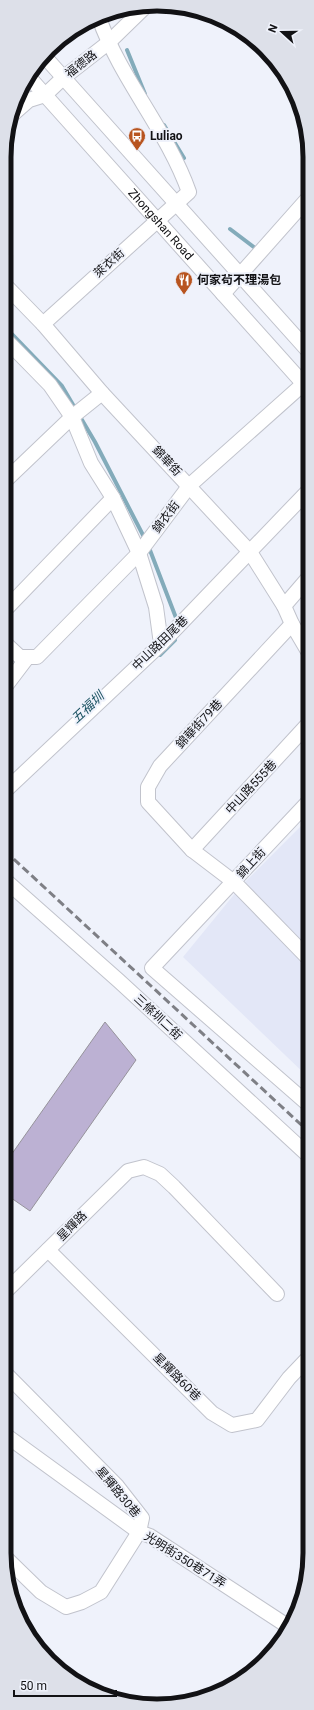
<svg xmlns="http://www.w3.org/2000/svg" width="314" height="1710" font-family="Roboto,'Noto Sans TC',sans-serif">
<style>
.built{fill:#e3e7f7}
.lines{fill:none;stroke-linecap:round;stroke-linejoin:round}
.stream{stroke:#83abba;stroke-width:4}
.building{fill:#bcb1d3;stroke:#96939b}
.minor-casing{stroke:#c1c3cc;stroke-width:16}
.minor{stroke:#fff;stroke-width:14}
.rail{stroke:#7e7f85;stroke-width:3;stroke-dasharray:8 4;stroke-linecap:butt}
.labels{text-anchor:middle;stroke-width:4;stroke-linejoin:round;paint-order:stroke}
.street-label{font-size:12px;fill:#121215;stroke:#eff2fb}
.poi-label{font-size:12px;font-weight:bold;fill:#121215;stroke:#eff2fb;text-anchor:start}
.water-label{font-size:13px;font-style:italic;fill:#185060;stroke:#eff2fb}
.rim{fill:none;stroke:#121215;stroke-width:5}
</style>
<rect width="100%" height="100%" fill="#eff2fb"/>
<!-- built -->
<path class="built" d="M309,818v260l-126,-121 58,-71z"/>
<g class="lines">
<!-- stream -->
<path class="stream" d="M113,11l2,6
M127,50l18,44
M164,125l20,33
M230,229l25,19
M5,327l57,59 33,56 50,97
M148,545l30,78
M160,655l15,-15"/>
</g>
<!-- building -->
<path class="building" d="M105,1022l31,38 -106,151 -26,-18v-28z"/>
<g class="lines">
<!-- minor casing -->
<g class="minor-casing">
<g id="minor">
<path d="M45,57l265,296"/>
<path id="s1" d="M28,76l281,314"/>
<path d="M13,114l16,-14 16,-5 18,-17 45,-35 37,-36"/>
<path d="M5,285l38,39 59,69 148,159 34,54 8,18 17,29"/>
<path d="M223,294l87,-98"/>
<path d="M43,324l146,-132c-22,-62 -68,-112 -90,-174"/>
<path d="M5,339l45,46 22,32 19,46 22,35 26,55 17,54 5,37"/>
<path d="M5,481l67,-64 30,-24"/>
<path d="M284,606l25,-29"/>
<path d="M5,610l108,-112"/>
<path d="M292,624l-132,142 -12,21v15l44,48 42,32 75,77"/>
<path d="M5,643l15,14h17l102,-104 51,-68 120,-107"/>
<path d="M5,687l22,-29"/>
<path d="M5,791l156,-147 148,-154"/>
<path d="M192,850l117,-127"/>
<path d="M5,880l114,101 190,175"/>
<path d="M309,1105l-157,-137 157,-167"/>
<path d="M48,1250l164,163 20,12 25,-5 32,-42 20,-21"/>
<path d="M4,1293l124,-122 16,-4 16,7 14,13 103,107"/>
<path d="M4,1372l113,114 25,32 -3,14 -38,60 -19,10 -16,5 -25,-15 -36,-35"/>
<path d="M4,1434l135,98 11,4 139,91"/>
</g>
</g>
<!-- minor -->
<use href="#minor" class="minor"/>
<!-- rail -->
<path class="rail" d="M5,851l304,281"/>
</g>
<!-- icons -->
<defs>
<g id="bus-pin" transform="scale(0.9)"><path d="M0 17L-7.5 6A9.5 9.5 0 1 1 7.5 6Z" fill="#b8541f" stroke="#eff2fb"/><path d="M-5-6H5V4H4V6H2V4H-2V6H-4V4H-5ZM-3.5-4V0h7V-4ZM-3.5 1.2v1.5H-2V1.2ZM2 1.2v1.5H3.5V1.2Z" fill="#fff"/></g>
<g id="restaurant-pin" transform="scale(0.9)"><path d="M0 17L-7.5 6A9.5 9.5 0 1 1 7.5 6Z" fill="#b8541f" stroke="#eff2fb"/><path d="M-5-6h1v4h1v-4h1v4h1v-4h1v5L-1.5 .5V6h-2V.5L-5-1ZM5-6V6H3V1.5H1.5Q1.5-4 5-6Z" fill="#fff"/></g>
</defs>
<g fill-rule="evenodd">
<use href="#bus-pin" x="137" y="136"/>
<use href="#restaurant-pin" x="184" y="280"/>
</g>
<g class="labels">
<!-- street labels -->
<g class="street-label">
<text transform="translate(81 64) rotate(-38)" y="4">福德路</text>
<text dy="4" stroke="none"><textPath href="#s1" startOffset="199">Zhongshan Road</textPath></text>
<text transform="translate(109 263) rotate(-42)" y="4">萊衣街</text>
<text transform="translate(167 461) rotate(47)" y="4">錦華街</text>
<text transform="translate(166 517) rotate(-53)" y="4">錦衣街</text>
<text transform="translate(160 643) rotate(-44)" y="4">中山路田尾巷</text>
<text transform="translate(199 724) rotate(-47)" y="4">錦華街79巷</text>
<text transform="translate(251 787) rotate(-47)" y="4">中山路555巷</text>
<text transform="translate(251 863) rotate(-47)" y="4">錦上街</text>
<text transform="translate(158 1017) rotate(43)" y="4">三條圳二街</text>
<text transform="translate(72 1226) rotate(-45)" y="4">星輝路</text>
<text transform="translate(177 1377) rotate(45)" y="4">星輝路60巷</text>
<text transform="translate(118 1492) rotate(50)" y="4">星輝路30巷</text>
<text transform="translate(185 1560) rotate(32)" y="4">光明街350巷71弄</text>
</g>
<!-- poi labels -->
<g class="poi-label">
<text x="150" y="140">Luliao</text>
<text x="197" y="284">何家茍不理湯包</text>
</g>
<!-- water labels -->
<g class="water-label">
<text transform="translate(87 707) rotate(-43)" y="5">五福圳</text>
</g>
</g>
<!-- crop -->
<path d="M0 0H314V1710H0ZM157 11H157A146 146 0 0 1 303 157V1553A146 146 0 0 1 157 1699H157A146 146 0 0 1 11 1553V157A146 146 0 0 1 157 11Z" fill="#dde0e9" fill-rule="evenodd"/>
<path class="rim" d="M157 11H157A146 146 0 0 1 303 157V1553A146 146 0 0 1 157 1699H157A146 146 0 0 1 11 1553V157A146 146 0 0 1 157 11Z"/>
<!-- north arrow -->
<g transform="translate(282 32) rotate(291)" stroke="#eff2fb" stroke-width="3" paint-order="stroke">
<path d="M0-3L7 15L0 10L-7 15Z" fill="#121215"/>
<text y="-6" font-size="11" font-weight="bold" text-anchor="middle" fill="#121215">N</text>
</g>
<!-- scale -->
<path d="M14 1690v6h102v-6" fill="none" stroke="#121215" stroke-width="2"/>
<text x="20" y="1690" font-size="12" fill="#121215" stroke="#eff2fb" stroke-width="3" paint-order="stroke">50 m</text>
</svg>
